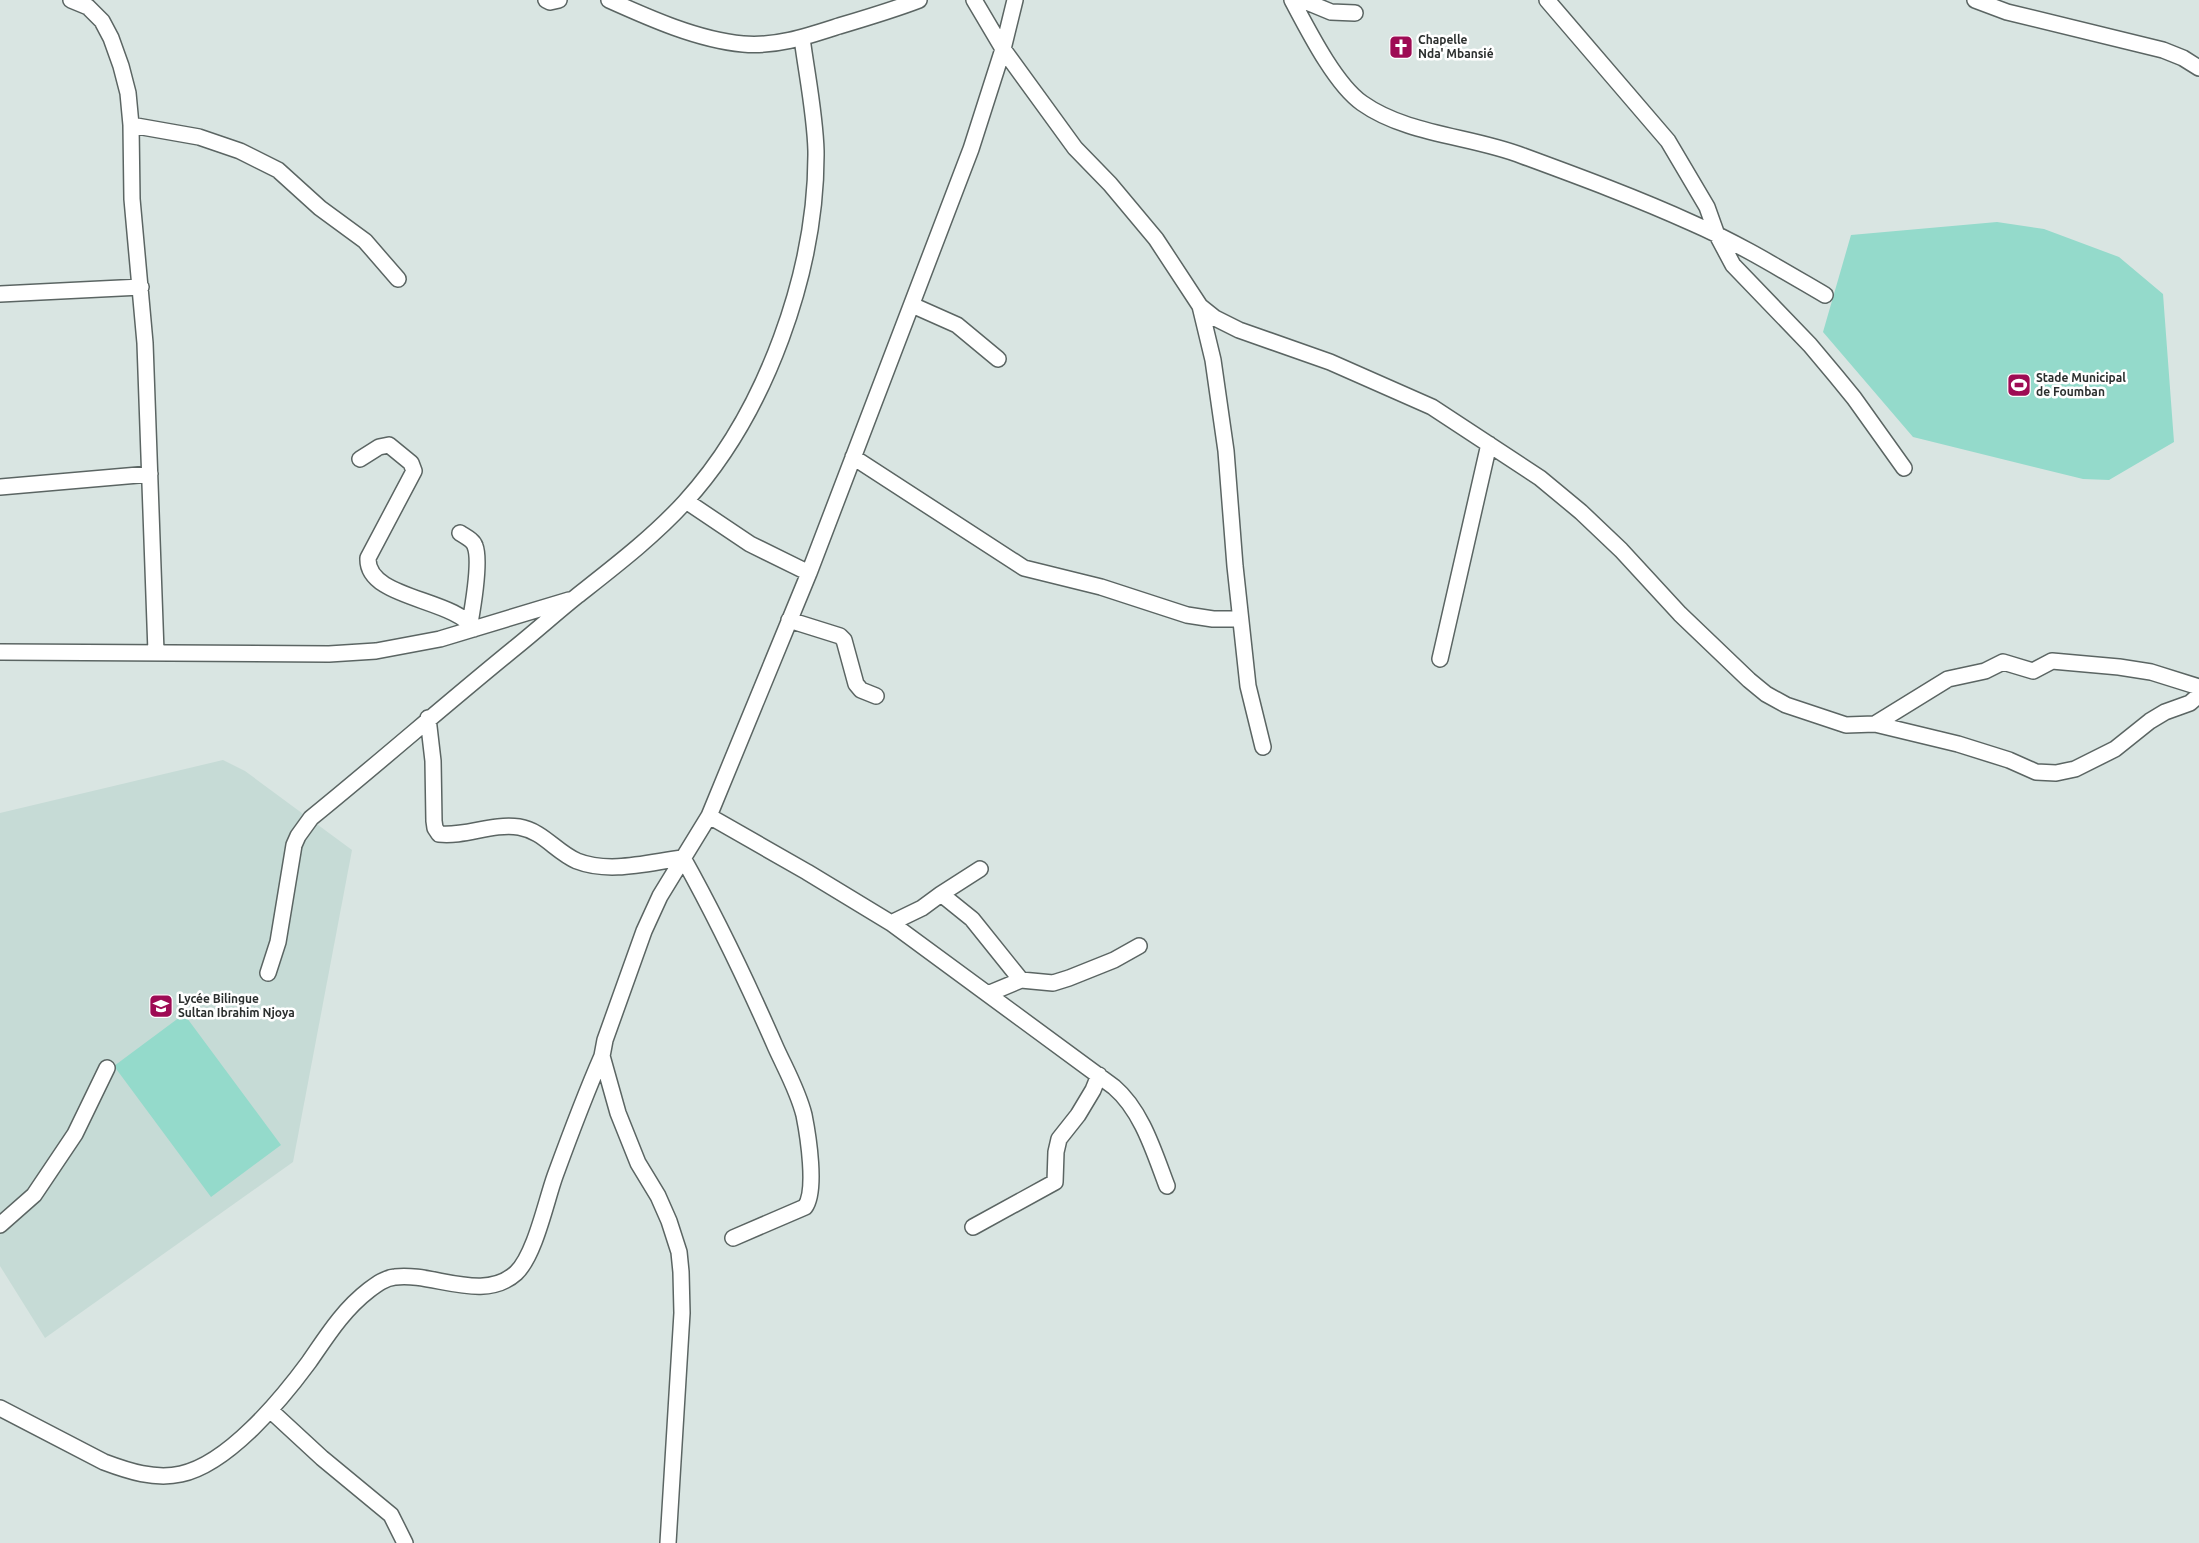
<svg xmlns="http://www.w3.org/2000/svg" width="2199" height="1543" font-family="Ubuntu,sans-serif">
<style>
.built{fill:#c6dbd6}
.green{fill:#94dacb}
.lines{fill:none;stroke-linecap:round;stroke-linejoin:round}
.minor-casing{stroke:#5b6563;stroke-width:18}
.minor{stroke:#fff;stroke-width:15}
.labels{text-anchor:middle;stroke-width:5;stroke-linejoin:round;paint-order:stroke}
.poi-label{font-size:12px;font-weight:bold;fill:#2b2f2e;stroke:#fff;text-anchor:start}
</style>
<rect width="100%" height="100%" fill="#d9e5e2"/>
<!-- built -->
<path class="built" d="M223,760l22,11 107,79 -59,312 -248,176 -45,-72v-453z"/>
<!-- green -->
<path class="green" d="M1997,222l47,7 75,28 44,37 11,148 -65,38 -26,-1 -170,-42 -90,-105 28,-97z
M184,1014l97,131 -70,52 -97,-131z"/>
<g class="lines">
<!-- minor casing -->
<g class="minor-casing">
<path id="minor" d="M71,0l17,7 14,14 9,17 10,28 7,27 3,32 1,74 13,144 11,309
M546,0l4,2 9,-2
M609,0c40,18 89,40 134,44 33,3 65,-8 96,-18 27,-8 54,-16 80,-26
M974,0l29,49 72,99 35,36 46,55 44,67 13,54 13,91 9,115 13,120 15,61
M1292,0c16,30 43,84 70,103 45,32 110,33 161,53 57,21 114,42 169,67 46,20 90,47 133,72
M1302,0l29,12 24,1
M1547,0l121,141 39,66 10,28 16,30 77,80 26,31 18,22 50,70
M1975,0l32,12 156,38 20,8 16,10
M131,125l68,12 41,14 38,19 42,38 45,33 33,38
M0,294l141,-7
M912,305l45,20 41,34
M1200,306l15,12 24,12 91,32 102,45 108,71 41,34 40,38 59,64 69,66 17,14 20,11 60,20 29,-1 83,20 51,16 27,12 20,1 19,-4 40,-20 35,-28 15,-9 25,-9 9,-8
M853,457l171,111 77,19 86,28 26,4h27
M360,459l19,-12 10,-2 22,18 3,8 -46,87c-2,41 86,40 106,71
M0,487l150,-13
M686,501l64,43 59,29
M460,533c6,4 13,7 15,13 6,15 -2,60 -5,77
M789,620l51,16 4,4 12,44 5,6 15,6
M0,652l329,2 47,-3 64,-12 129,-39
M1440,659l49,-215
M428,718l5,43 1,60 1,7 4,6c26,3 53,-11 80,-7 24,4 37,25 58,34 33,13 73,1 106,-3 34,61 65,126 93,190 10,22 22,43 28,67 4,20 13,76 1,92l-72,31
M1875,724l73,-45 37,-8 18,-9 30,9 19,-10 67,6 32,5 48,15
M709,816l98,56 84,51 223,164c28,24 40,65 53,99
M941,894l39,-25
M891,923l31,-15 19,-14 31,25 49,61
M268,973l10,-31 16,-97 4,-9 13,-18c69,-56 136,-115 205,-171 21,-17 41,-35 61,-51 38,-30 76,-59 108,-94 81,-89 132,-231 131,-351 -1,-37 -9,-75 -14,-113
M990,993l31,-13 32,3 16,-5 45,-18 25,-14
M0,1225l34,-30 41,-61 32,-66
M973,1227l82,-45 1,-30 3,-13 19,-24 15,-25 6,-15
M0,1408l104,54c24,9 51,18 77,12 47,-10 100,-74 128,-112 18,-26 34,-52 60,-72 8,-6 16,-12 26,-13 38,-5 88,26 121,-4 19,-18 30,-72 39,-97 15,-41 30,-81 47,-120
M270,1410l52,48 69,57 14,28
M668,1543l14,-230 -1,-41 -2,-20 -10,-31 -11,-25 -20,-33 -20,-50 -16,-57 3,-16 39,-109 16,-35 49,-80 100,-243 162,-424 32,-100 12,-49"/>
</g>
<!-- minor -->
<use href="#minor" class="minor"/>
</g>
<!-- icons -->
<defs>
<g id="church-square" transform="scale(1.25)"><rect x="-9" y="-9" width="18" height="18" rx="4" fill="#9e0b54" stroke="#fff"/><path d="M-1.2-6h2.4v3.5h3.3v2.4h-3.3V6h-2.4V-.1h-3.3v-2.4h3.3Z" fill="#fff"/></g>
<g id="stadium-square" transform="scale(1.25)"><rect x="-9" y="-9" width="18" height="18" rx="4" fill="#9e0b54" stroke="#fff"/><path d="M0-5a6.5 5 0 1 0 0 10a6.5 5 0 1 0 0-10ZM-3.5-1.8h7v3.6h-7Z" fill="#fff"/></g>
<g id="school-square" transform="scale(1.25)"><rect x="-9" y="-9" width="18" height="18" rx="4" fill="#9e0b54" stroke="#fff"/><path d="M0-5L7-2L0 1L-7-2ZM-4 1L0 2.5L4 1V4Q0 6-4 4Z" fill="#fff"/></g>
</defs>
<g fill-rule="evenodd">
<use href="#church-square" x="1401" y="47"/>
<use href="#stadium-square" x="2019" y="385"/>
<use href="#school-square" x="161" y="1006"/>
</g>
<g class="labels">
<!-- poi labels -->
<g class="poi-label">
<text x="1418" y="44">Chapelle<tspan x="1418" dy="14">Nda' Mbansié</tspan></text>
<text x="2036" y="382">Stade Municipal<tspan x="2036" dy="14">de Foumban</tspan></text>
<text x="178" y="1003">Lycée Bilingue<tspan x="178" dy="14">Sultan Ibrahim Njoya</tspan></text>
</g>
</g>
</svg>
